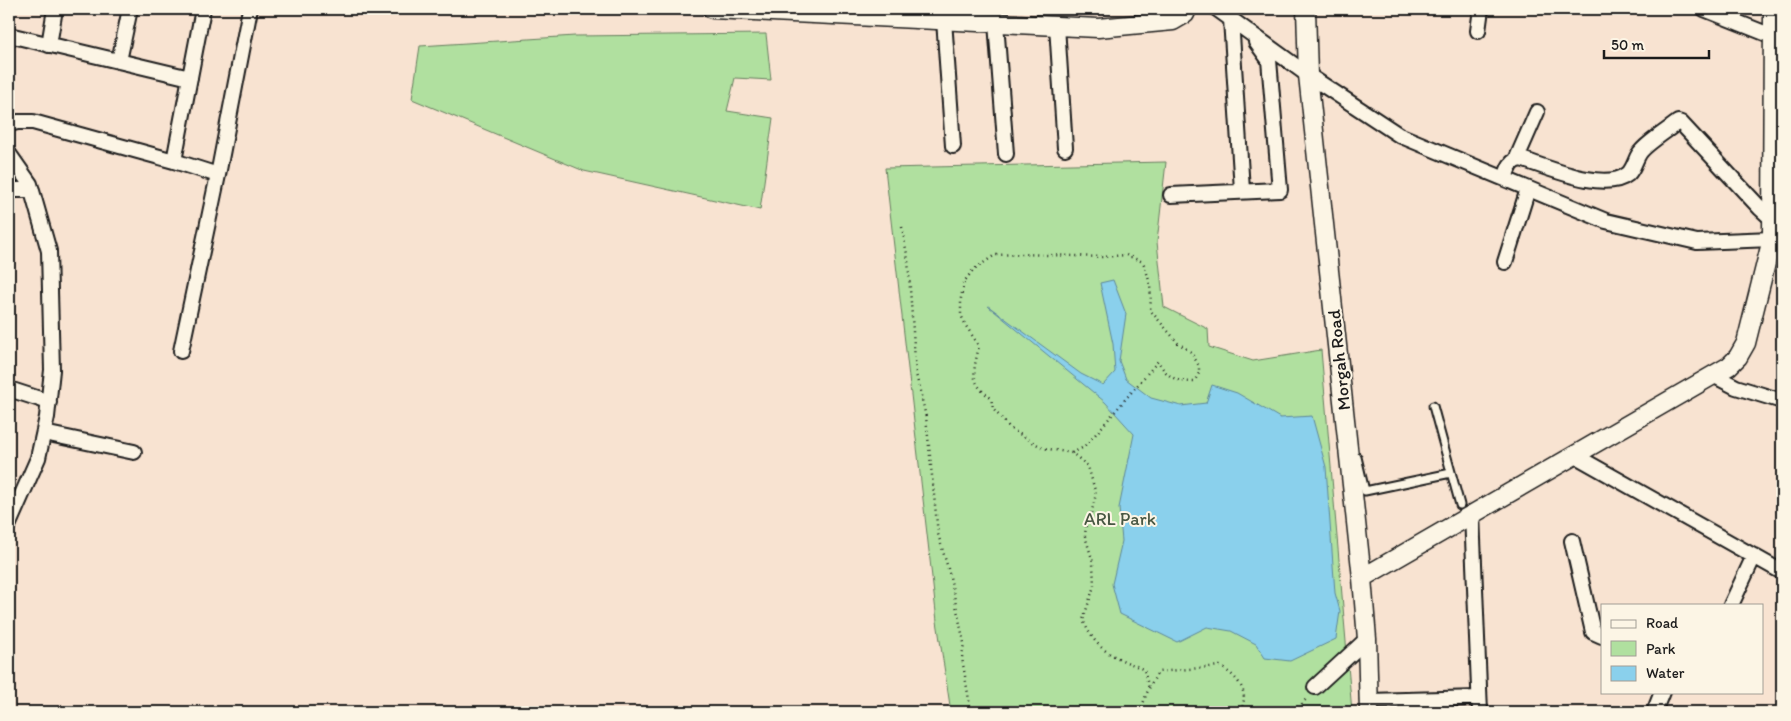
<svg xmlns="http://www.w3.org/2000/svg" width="1791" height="721" font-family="Itim,sans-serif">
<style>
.green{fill:#b0e09f;stroke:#667e5e}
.water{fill:#8ad0ec;stroke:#5e8899}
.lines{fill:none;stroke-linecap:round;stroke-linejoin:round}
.service-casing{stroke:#1c1c1c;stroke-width:11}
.minor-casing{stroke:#1c1c1c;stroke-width:18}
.tertiary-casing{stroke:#1c1c1c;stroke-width:21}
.path{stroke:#1c1c1c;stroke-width:2.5;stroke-dasharray:1 4;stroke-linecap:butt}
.service{stroke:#fcf5e5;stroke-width:7}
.minor{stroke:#fcf5e5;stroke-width:14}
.tertiary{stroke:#fcf5e5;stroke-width:18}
.labels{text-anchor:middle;stroke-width:4;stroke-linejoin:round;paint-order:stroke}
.street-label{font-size:18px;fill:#1c1c1c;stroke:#fcf5e5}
.park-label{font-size:18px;fill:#485743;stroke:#fcf5e5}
</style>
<rect width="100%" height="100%" fill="#f8e3d1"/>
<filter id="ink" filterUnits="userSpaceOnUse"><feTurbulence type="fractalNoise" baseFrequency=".02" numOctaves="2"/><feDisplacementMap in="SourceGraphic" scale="10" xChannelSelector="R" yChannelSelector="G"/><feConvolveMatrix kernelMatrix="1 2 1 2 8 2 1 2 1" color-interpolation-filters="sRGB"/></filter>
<g filter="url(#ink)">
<!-- green -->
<path class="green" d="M766,34l5,46 -36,-2 -8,33 46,7 -13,92 -176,-39 -172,-72 8,-53 155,-10z
M1166,162l-9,80 7,65 44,22 1,18 44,14 68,-11 31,362h-401l-14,-91 -52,-453z"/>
<!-- water -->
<path class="water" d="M1113,280l13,34 -7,47 7,18 25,19 30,8 25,-3 6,-18 25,8 43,25 32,-2 14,51 9,126 5,18 -4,28 -46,22 -25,-3 -9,-14 -25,-13 -24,-4 -30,15 -57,-28 -8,-30 10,-43 -3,-33 15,-74 -29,-32 -117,-96 93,68 22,11 12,-13 -2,-28 -13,-61z"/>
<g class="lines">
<!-- service casing -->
<g class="service-casing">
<path id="service" d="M1433,406l27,99
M1357,457l8,34 86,-18"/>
</g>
<!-- minor casing -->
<g class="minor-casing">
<path id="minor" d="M1217,9l91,66 91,60 207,86 91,21 75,-3
M1704,9l68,27
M1231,19l11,171
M944,20l9,126
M996,23l10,131
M1057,26l8,122
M1478,31l3,-22
M9,35l181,43
M49,45l6,-36
M119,61l11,-52
M9,124l9,-2h15l141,39 44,14
M9,154l21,30 19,67 3,119 -5,47 -9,41 -29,66
M1516,160l21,-48
M174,161l29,-152
M1505,179c3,-10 5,-19 16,-20 26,8 84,34 107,15 6,-6 7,-14 11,-20 5,-9 29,-24 39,-32l3,1 79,85 12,11
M9,190h23
M1171,195l109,-5 -11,-130 -13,-18
M1505,262l23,-73
M181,351l37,-176 32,-166
M1713,375l23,12 46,14
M9,389l40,13
M44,433l90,19
M1574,455l208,117
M1472,514l8,198
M1572,541l21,91 9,4
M1731,605l23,-49
M1315,687l52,-48
M1369,701l110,-3
M1654,712l8,-20"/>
</g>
<!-- tertiary casing -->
<g class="tertiary-casing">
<path id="tertiary" d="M712,9l386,19 75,-7 12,-7 2,-5
M1306,9l2,66 54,503 5,61 2,73
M1362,578l367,-212 9,-9 8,-14 26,-104 1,-230"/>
</g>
<!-- path -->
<path class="path" d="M902,227l6,33 8,114 10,43 12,117 11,38 15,71 -2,15 9,54
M1072,453l10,-5 7,-6 69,-81c9,16 18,21 36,21l5,-9v-7l-8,-14 -13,-9 -28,-33c2,-19 0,-30 -7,-48l-17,-7 -24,2 -80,-3 -27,1 -22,15 -9,12 -3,16v17l5,11 13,20c-5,24 -11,36 12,52l2,11 18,20 32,19 29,5 16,13 8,28 -5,21 -5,9 -1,12 8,26 1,24 -11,34c8,18 17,30 35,38 9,5 18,7 26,12l5,19
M1142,712c1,-15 9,-27 16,-40l62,-6c17,11 31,25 20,46
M1295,712l12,-14"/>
<!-- service -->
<use href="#service" class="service"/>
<!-- minor -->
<use href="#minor" class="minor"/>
<!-- tertiary -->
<use href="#tertiary" class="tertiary"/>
</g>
</g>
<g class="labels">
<!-- street labels -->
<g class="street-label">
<text transform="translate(1339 360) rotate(-96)" y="6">Morgah Road</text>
</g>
<!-- park labels -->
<g class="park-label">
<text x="1120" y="525">ARL Park</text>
</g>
</g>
<!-- margin -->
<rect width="1791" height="721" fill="none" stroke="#fcf5e5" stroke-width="30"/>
<rect x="15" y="15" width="1761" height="691" fill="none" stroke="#1c1c1c" stroke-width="2" filter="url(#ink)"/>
<!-- legend -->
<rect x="1601" y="604" width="162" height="90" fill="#fcf5e5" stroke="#a29e95"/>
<rect x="1611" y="620" width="25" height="8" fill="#fcf5e5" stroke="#a29e95"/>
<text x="1646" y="628" font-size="15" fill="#1c1c1c">Road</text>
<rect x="1611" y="641" width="25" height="15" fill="#b0e09f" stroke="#a29e95"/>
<text x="1646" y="654" font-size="15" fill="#1c1c1c">Park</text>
<rect x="1611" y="666" width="25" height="15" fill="#8ad0ec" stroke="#a29e95"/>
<text x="1646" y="678" font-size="15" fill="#1c1c1c">Water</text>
<!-- scale -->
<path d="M1604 50v8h105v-8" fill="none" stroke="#1c1c1c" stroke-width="2.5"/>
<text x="1611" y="50" font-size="15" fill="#1c1c1c" stroke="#fcf5e5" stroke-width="4" paint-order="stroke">50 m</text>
</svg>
